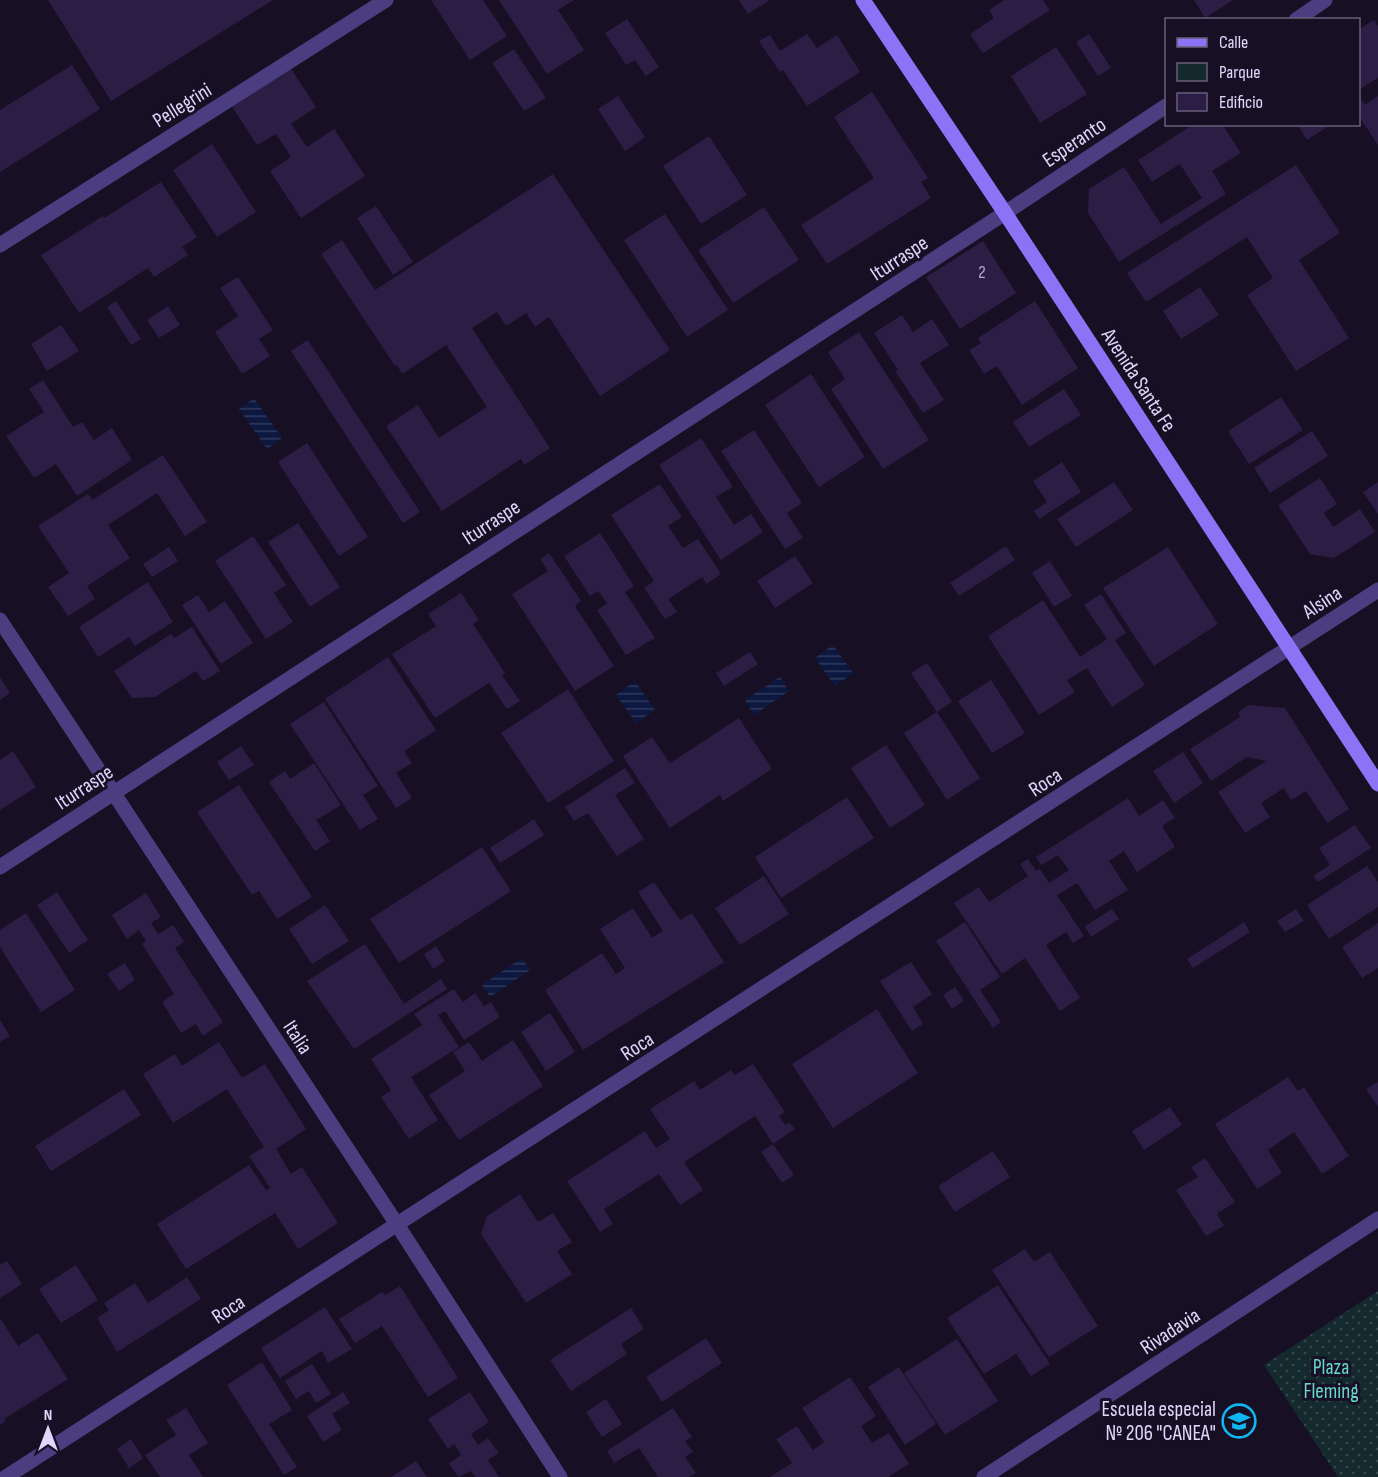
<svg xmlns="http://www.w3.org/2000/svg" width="1378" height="1477" font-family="'Sofia Sans Condensed',sans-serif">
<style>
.green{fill:url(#green-dots)}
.water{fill:url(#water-rules)}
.building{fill:#2b1d44}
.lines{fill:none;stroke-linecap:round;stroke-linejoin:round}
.minor{stroke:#4b3e80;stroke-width:15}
.tertiary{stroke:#4b3e80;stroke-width:15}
.secondary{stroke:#8b73f6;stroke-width:15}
.labels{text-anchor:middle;stroke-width:6;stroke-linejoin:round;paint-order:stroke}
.number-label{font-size:18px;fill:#b3a8ce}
.street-label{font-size:21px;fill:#e0d6fc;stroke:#171024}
.park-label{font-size:21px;fill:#66d8cd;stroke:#171024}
.poi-label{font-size:21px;fill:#e0d6fc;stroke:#171024;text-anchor:end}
</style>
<defs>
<pattern id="green-dots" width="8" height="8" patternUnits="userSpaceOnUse" patternTransform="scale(1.5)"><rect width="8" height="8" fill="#142a2e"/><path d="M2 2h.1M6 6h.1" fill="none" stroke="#36484d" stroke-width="1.8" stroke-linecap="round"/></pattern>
<pattern id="water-rules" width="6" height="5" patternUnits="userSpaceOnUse" patternTransform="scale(1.5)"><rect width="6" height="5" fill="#0d1840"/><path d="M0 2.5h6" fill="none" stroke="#30395c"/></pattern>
</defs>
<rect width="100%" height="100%" fill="#171024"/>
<!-- green -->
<path class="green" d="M1378,1291v186h-40l-74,-112z"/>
<!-- water -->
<path class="water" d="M254,398l28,40 -15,11 -28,-40z
M833,645l20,28 -18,13 -20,-28z
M780,677l9,14 -35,24 -9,-15z
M635,681l20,29 -19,13 -20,-28z
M522,958l8,12 -40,27 -8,-12z"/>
<!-- building -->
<path class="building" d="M48,0h225l-162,101z
M431,0h52l24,36 -37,24z
M499,0h75l-16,10 26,40 -37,24z
M739,0h31l-22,14z
M1004,0h39l7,10 -67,43 -13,-19 24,-16 -5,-8z
M1194,0h39l-28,18z
M627,19l32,48 -13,9 -11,-16 -9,5 -21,-32z
M1374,20l4,6v52l-20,12v-60z
M807,34l10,14 20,-13 23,37 -53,34 -24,-36 -3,2 -21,-31 11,-6 10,16z
M1089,34l22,34 -13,8 -22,-34z
M1056,47l31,47 -47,29 -29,-47z
M514,49l32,49 -22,13 -32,-48z
M72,65l28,44 -100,63v-62z
M290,67l26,40 -25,17 16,23 27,-18 31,47 -64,42 -31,-47 21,-14 -15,-23 -19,11 -26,-40z
M872,92l56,86 -7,4 10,16 -104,66 -26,-39 73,-47 -40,-61z
M1358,94l7,11 13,-9v49l-20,-30z
M618,96l27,41 -20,14 -27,-42z
M1194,124h28l19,29 -29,18 14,23 -107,68 -31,-49 1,-24 35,-22 37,57 41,-26 -22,-34 -28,18 -14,-22z
M1297,124h35l-25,16z
M709,136l38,59 -46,29 -38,-58z
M212,144l44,68 -39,25 -44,-67z
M1296,165l44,68 -41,27 50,78 -53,33 -49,-76 26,-17 -26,-41 -101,65 -19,-29z
M553,174l117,176 -70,46 -51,-79 -14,10 -9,-14 -20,13 -9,-14 -25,16 78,120 -26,17 -3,-6 -79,52 -56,-85 32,-21 21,33 48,-31 -41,-62 -44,29 -5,-9 -2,1 -74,-112 21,-14 33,50z
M161,182l36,55 -15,10 6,8 -34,22 -6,-9 -69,45 -38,-58 62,-39 1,2z
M376,206l37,56 -20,13 -36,-57z
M764,207l35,53 -66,43 -35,-53z
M665,214l63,96 -41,27 -63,-97z
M983,241l33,52 -56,36 -34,-52z
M238,277l35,53 -14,9 11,17 -28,18 -27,-42 23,-16 -18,-28z
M1200,287l19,28 -38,24 -18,-28z
M116,301l25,38 -10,6 -24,-38z
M1035,301l43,67 -56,37 -25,-39 -13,8 -15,-24 12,-7 -3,-5z
M168,306l12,19 -21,13 -12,-18z
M902,315l11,17 19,-13 17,26 -29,18 24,37 -21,13 -28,-42 3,-1 -24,-37z
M61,325l18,26 -32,20 -16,-27z
M859,332l70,108 -46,29 -52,-80 14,-10 -17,-27z
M308,340l112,172 -17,11 -112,-172z
M811,374l54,83 -46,30 -54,-82z
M43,380l30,47 9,-5 12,18 18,-12 20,32 -55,36 -21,-32 -22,14 -28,-42 38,-24 -15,-23z
M1064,389l17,26 -52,32 -16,-25z
M1281,397l22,33 -54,34 -21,-33z
M754,430l48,73 -15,10 16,25 -18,11 -64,-98z
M1312,431l16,25 -58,37 -16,-25z
M701,438l32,49 -17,10 18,28 17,-11 12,18 -42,28 -62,-95z
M307,443l61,94 -29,19 -61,-94z
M163,455l44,67 -22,14 -28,-43 -49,32 22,33 -43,28 8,13 -27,17 -20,-29 21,-14 -31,-47 50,-32 4,6z
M1062,462l19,30 -42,27 -5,-8 13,-9 -14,-21z
M1320,478l17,26 -13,9 9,14 27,-18 15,23 -41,26 -24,-4 -32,-49z
M1114,482l19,28 -57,37 -19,-28z
M1378,482v32l-15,-22z
M660,484l22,33 -14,9 15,22 15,-9 23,35 -15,10 -4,-7 -34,22 9,13 -12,7 -21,-31 10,-7 -43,-66z
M298,523l42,64 -30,20 -42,-65z
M600,533l34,53 -9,6 30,46 -29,17 -29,-45 10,-7 -9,-12 -8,5 -26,-40z
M253,536l33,49 -12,8 19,29 -27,17 -51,-78z
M1006,546l9,14 -56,36 -9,-13z
M169,547l9,14 -26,16 -9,-13z
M1168,547l50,77 -64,42 -51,-78z
M549,553l32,48 -6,5 39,60 -39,25 -63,-97 36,-23 -8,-12z
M795,556l18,27 -38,25 -18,-27z
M1050,561l22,35 -18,11 -22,-34z
M148,582l25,40 -38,24 -6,-9 -31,20 -19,-30z
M461,593l18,27 -6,4 32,49 -3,2 18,26 -13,8 -18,-26 -54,35 -43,-64 44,-28 -8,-12z
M1101,594l25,39 -11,7 30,45 -33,22 -25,-39 -20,12 8,12 -36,23 -51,-79 55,-36 37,57 27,-18 -23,-34z
M198,595l11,17 16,-11 28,42 -32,21 -39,-59z
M192,627l28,44 -17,10 -7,-10 -41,26 -23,1 -18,-27 57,-37 3,4z
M750,652l8,12 -34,22 -8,-13z
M388,657l48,73 -32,21 8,12 -16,10 16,25 -16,10 -71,-109z
M927,663l25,39 -15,10 43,66 -33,22 -43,-67 33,-21 -26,-39z
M0,677l10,16 -10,7z
M991,680l34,53 -33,20 -34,-52z
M568,689l46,72 -66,42 -47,-70z
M324,702l54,84 -15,9 15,24 -18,11 -70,-106z
M1249,705l36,3 64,101 -22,14 -21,-32 -15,9 -7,-12 -23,15 9,14 -25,16 -27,-41 48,-31 -19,-4 -36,24 -21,-32 50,-32 -2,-5z
M739,718l33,51 -49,32 -3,-6 -50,33 -47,-72 29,-19 18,26z
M886,745l39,60 -35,23 -39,-60z
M241,746l13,19 -25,15 -12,-18z
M13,751l23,36 -36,23v-50z
M1183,752l20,31 -29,20 -21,-32z
M314,763l27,42 -25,15 14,21 -15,10 -46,-69 16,-11 5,8z
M625,768l10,15 -20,12 29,44 -27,17 -29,-43 -14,8 -9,-14z
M239,785l73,112 -35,22 -18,-28 -7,4 -55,-83z
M847,797l27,41 -93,60 -26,-41z
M1128,798l11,18 24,-16 12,18 -13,8 13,21 -38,25 -13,-21 -15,10 19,29 -33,20 -18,-27 -20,12 27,41 -11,7 -7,-11 -20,13 34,53 -20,13 -35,-53 -23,16 -48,-71 25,-16 10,15 39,-26 -8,-12 8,-5 8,12 4,-2 9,14 20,-13 -11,-15 -17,10 -5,-8z
M534,819l10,16 -44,28 -10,-15z
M1355,825l16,23 -53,34 -5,-6 17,-11 -11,-17z
M482,847l29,44 -112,72 -29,-44z
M1367,866l11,16v25l-49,32 -22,-34z
M764,876l25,38 -49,31 -25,-37z
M654,882l26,38 12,-7 32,49 -141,88 -38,-60 57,-37 14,21 9,-6 -25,-39 33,-21 19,30 11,-7 -25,-39z
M57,892l31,48 -19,13 -32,-48z
M146,893l15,24 -10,6 7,11 15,-9 11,17 -9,6 48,74 -20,14 -7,-12 -15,9 -19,-31 12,-8 -32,-50 4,-3 -7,-11 -12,9 -15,-24z
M325,905l24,36 -37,23 -23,-35z
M1112,909l7,10 -28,18 -6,-11z
M1296,909l8,12 -19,11 -8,-11z
M26,913l49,77 -34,22 -41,-65v-17z
M965,922l35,55 -20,13 21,32 -8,6 -57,-87z
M1244,922l6,10 -57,36 -6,-9z
M1378,923v45l-16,10 -20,-31z
M365,944l39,60 37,-25 6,10 -93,60 -47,-68z
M436,946l9,15 -12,8 -9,-15z
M911,962l21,32 -19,13 10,17 -11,7 -32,-50z
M125,963l10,17 -16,11 -12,-17z
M955,987l9,14 -12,8 -9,-14z
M454,989l9,13 12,-9 9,13 7,-4 9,15 -36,23 -19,-29 -7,4 21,32 -48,30 27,43 -29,19 -28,-42 10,-7 -20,-31 51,-34 -8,-11z
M877,1009l41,64 -85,55 -41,-64z
M550,1013l25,39 -29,19 -25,-39z
M0,1020l10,16 -10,6z
M513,1040l30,46 -84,54 -30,-45 36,-24 -12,-19 16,-10 13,19z
M219,1042l23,36 23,-14 41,65 -30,20 15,25 11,-7 36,56 -40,26 -23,-36 -89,56 -29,-45 92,-59 17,25 4,-2 -21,-32 15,-9 -37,-58 -54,34 -30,-49 32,-20 7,12z
M753,1064l32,48 -6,4 6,9 5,-2 5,6 -22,15 -18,-28 -71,46 19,28 -23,15 -21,-31 -55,35 9,15 -13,8 -33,-51 78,-50 11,17 14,-9 -20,-30 44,-28 6,9 31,-20 4,5z
M1288,1077l10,14 6,-4 45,69 -27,18 -28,-42 -26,18 14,23 -25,16 -42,-65z
M1378,1082v25l-12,-18z
M124,1089l17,26 -90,56 -16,-25z
M1170,1107l12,18 -38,25 -12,-19z
M773,1144l21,31 -12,8 -21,-31z
M993,1151l17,26 -55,35 -17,-26z
M1205,1158l30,44 -18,12 7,12 -18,10 -30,-46 22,-13 -7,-10z
M520,1194l18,28 15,-9 19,29 -15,9 15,23 -46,29 -45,-69 6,-18z
M1025,1249l9,13 16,-10 48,74 -49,31 -57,-87z
M7,1261l15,23 -22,14v-33z
M76,1265l22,35 -37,23 -22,-34z
M187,1277l14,22 -84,53 -20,-34 12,-8 -5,-7 31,-20 13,20z
M998,1285l52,79 -19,12 -15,-22 -32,20 -37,-56z
M400,1286l58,92 -30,19 -46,-71 -27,17 -16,-24 43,-27 3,3z
M325,1307l27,42 -24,14 -6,-12 -42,27 -19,-30z
M631,1308l13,21 -23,15 6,10 -56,37 -21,-31z
M0,1318l18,28 20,-13 30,46 -64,40 2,2 -6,4z
M706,1338l16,25 -60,39 -16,-25z
M957,1339l41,62 -53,34 -41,-62z
M262,1362l30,48 -23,14 28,43 -13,8 -57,-90z
M312,1364l19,30 -15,9 -7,-12 -13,8 -11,-18z
M899,1367l37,57 -31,21 -37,-58z
M850,1377l26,39 -15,10 11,17 17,-10 20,31 -21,13h-118l22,-14 -16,-24 21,-13 16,24 11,-8 -22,-34z
M343,1392l7,11 -18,11 10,16 -19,12 -16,-26z
M470,1392l19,30 -18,12 7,11 10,-7 11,15 -11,7 11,17h-24l-4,-6 -13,6 -9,-14 12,-8 -7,-11 -6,5 -20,-30z
M606,1399l16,25 -20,13 -16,-25z
M186,1408l22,35 -19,12 14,22h-43l-15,-22 31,-20 -10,-15z
M673,1408l19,29 -7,4 8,11 -8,5 11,16 -7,4h-31l-19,-29 -25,15 -7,-12z
M131,1439l12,19 -14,10 -12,-19z
M416,1461l11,16h-36z"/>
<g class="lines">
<!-- minor -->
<path class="minor" d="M1296,20l29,-20
M0,245l386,-245
M0,620l398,606 162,251
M0,867l1005,-654 161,-107
M6,1477l1372,-887"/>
<!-- tertiary -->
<path class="tertiary" d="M984,1477l394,-258"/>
<!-- secondary -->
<path class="secondary" d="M863,0l142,213 373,571"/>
</g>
<!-- icons -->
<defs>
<g id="school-ring" transform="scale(1.725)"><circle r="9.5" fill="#171024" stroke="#0fb6ef" stroke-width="1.5"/><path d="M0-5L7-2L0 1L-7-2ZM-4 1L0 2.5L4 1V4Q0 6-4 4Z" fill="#0fb6ef"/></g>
</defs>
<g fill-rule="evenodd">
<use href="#school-ring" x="1239" y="1421"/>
</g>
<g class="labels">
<!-- number labels -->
<g class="number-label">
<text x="982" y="278">2</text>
</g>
<!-- street labels -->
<g class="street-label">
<text transform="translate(182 105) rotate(-32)" y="7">Pellegrini</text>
<text transform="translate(1074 142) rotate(-34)" y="7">Esperanto</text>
<text transform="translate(899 258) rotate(-33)" y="7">Iturraspe</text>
<text transform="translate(1139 380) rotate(57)" y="7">Avenida Santa Fe</text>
<text transform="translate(491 522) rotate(-33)" y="7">Iturraspe</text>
<text transform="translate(1322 602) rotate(-33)" y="7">Alsina</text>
<text transform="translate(1045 782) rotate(-33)" y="7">Roca</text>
<text transform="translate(84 787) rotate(-33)" y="7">Iturraspe</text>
<text transform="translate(298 1037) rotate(57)" y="7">Italia</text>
<text transform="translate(637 1046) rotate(-33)" y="7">Roca</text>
<text transform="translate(228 1309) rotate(-33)" y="7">Roca</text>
<text transform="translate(1170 1331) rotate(-33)" y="7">Rivadavia</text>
</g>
<!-- park labels -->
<g class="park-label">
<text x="1331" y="1374">Plaza<tspan x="1331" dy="24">Fleming</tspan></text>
</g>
<!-- poi labels -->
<g class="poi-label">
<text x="1216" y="1416">Escuela especial<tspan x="1216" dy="24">Nº 206 "CANEA"</tspan></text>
</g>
</g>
<!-- legend -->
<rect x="1165" y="18" width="195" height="108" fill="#171024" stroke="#675f7a" stroke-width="1.5"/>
<rect x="1177" y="38" width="30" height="9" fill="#8b73f6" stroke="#675f7a" stroke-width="1.5"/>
<text x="1219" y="48" font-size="18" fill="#e0d6fc">Calle</text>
<rect x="1177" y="63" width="30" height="18" fill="#142a2e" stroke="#675f7a" stroke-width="1.5"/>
<text x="1219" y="78" font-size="18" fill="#e0d6fc">Parque</text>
<rect x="1177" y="93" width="30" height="18" fill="#2b1d44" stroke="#675f7a" stroke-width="1.5"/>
<text x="1219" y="108" font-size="18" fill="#e0d6fc">Edificio</text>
<!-- north arrow -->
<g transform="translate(48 1429)" stroke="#171024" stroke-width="4.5" paint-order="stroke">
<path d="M0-4.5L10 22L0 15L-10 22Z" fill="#e0d6fc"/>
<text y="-9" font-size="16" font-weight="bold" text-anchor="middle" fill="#e0d6fc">N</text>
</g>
</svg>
